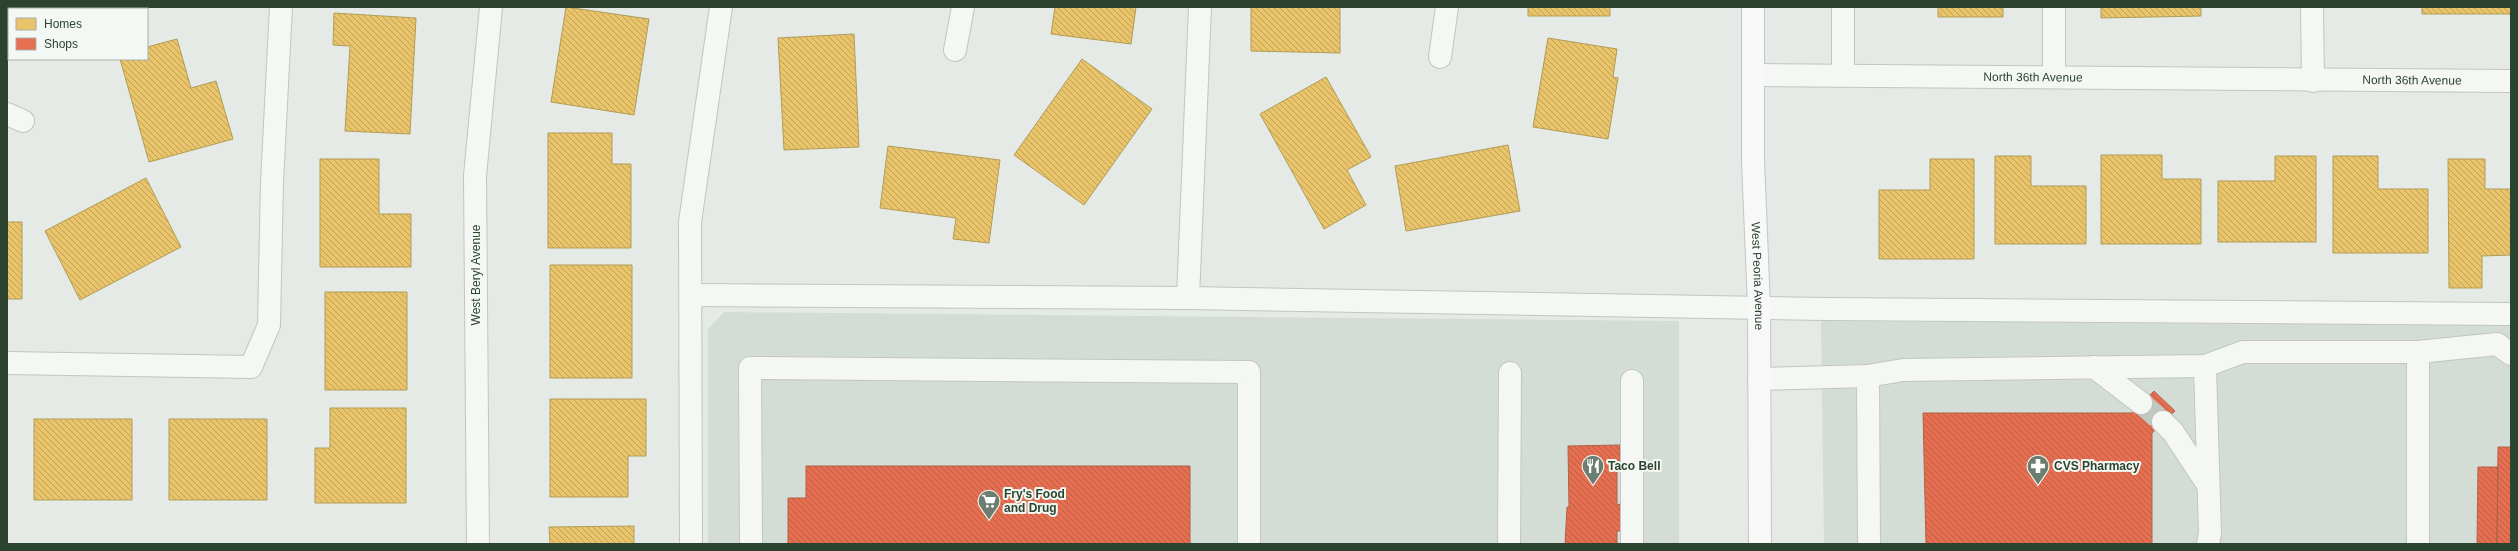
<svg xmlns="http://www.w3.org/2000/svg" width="2518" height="551" font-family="Arial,sans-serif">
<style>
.built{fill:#d4ddd5}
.homes{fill:url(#homes-back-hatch);stroke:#b09d58}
.shops{fill:url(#shops-back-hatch);stroke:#af6247}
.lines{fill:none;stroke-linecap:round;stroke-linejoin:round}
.minor-tunnel{stroke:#c0c9c1;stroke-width:22;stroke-dasharray:22 11;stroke-linecap:butt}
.minor-casing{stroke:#c1c6c2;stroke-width:24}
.major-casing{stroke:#c2c7c3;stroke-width:24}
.minor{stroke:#f5f7f5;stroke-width:22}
.major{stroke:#f8f8f8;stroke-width:22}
.labels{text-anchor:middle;stroke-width:4;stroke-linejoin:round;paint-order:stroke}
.street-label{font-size:12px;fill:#2c432f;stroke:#f4f8f4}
.poi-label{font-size:12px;font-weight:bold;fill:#2c432f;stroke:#f4f8f4;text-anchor:start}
</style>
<defs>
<pattern id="homes-back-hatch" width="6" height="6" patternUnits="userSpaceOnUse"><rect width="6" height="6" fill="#e9c46a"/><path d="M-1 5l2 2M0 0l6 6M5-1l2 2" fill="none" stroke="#bda158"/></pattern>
<pattern id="shops-back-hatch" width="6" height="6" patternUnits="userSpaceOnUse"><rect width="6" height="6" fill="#e76f51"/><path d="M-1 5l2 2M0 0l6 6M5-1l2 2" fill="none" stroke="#bb5d44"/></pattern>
</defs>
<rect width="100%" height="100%" fill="#e5eae6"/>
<!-- built -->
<path class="built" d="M724,312l955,9v223h-971v-215z
M1821,321l690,4v219h-687z"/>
<!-- homes -->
<path class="homes" d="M21,7h94l-1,2h-90z
M566,7l83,12 -15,96 -83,-13z
M1055,7h81l-5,37 -80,-10z
M1251,7h89v46l-89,-2z
M1528,7h82v9h-82z
M1938,7h65v10h-65z
M2101,7h100v9l-100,2z
M2422,7h89v7h-89z
M334,13l82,5 -6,116 -65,-3 5,-85 -17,-1z
M854,34l5,113 -75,3 -6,-112z
M1548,38l69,11 -4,28 5,1 -10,61 -75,-12z
M177,39l14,49 25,-7 17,58 -84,23 -29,-103h27v-12z
M1082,59l70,50 -68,96 -70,-50z
M1326,77l45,80 -24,13 19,35 -42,24 -64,-115z
M548,133h64v31h19v84h-83z
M1508,145l12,66 -114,20 -11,-65z
M888,146l112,14 -11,83 -36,-4 3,-21 -76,-10z
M2101,155h61v24h39v65h-100z
M1995,156h36v30h55v58h-91z
M2275,156h41v86h-98v-61h57z
M2333,156h45v33h50v64h-95z
M320,159h59v55h32v53h-91z
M1930,159h44v100h-95v-69h51z
M2448,159h37v30h26v66l-29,1v32h-33z
M146,178l35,69 -101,53 -35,-69z
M7,222h15v77h-15z
M550,265h82v113h-82z
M325,292h82v98h-82z
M550,399h96v57h-18v41h-78z
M330,408h76v95h-91v-55h15z
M34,419h98v81h-98z
M169,419h98v81h-98z
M634,526v18h-84l-1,-17z"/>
<!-- shops -->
<path class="shops" d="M2154,391l21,20 -23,22v111h-226l-3,-131h209z
M1620,445v22h-3v38l3,-1 1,27h-4v13h-52l2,-37h2l-1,-61z
M2498,447h13v97h-14z
M806,466h384v78h-402v-46h18z
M2478,467h20l-1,77h-20z"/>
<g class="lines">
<!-- minor-tunnel -->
<path class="minor-tunnel" d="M2141,403l22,19"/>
<!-- minor casing -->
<g class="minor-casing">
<g id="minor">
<path d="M1843,7v68"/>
<path d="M2054,7v69"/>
<path d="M2312,7l1,74"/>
<path d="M955,50l8,-43"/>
<path d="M1440,57l7,-50"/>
<path id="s1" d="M1753,75l758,6"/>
<path d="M7,114l16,7"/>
<path d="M691,295l497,3 639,11 684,5"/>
<path d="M1188,298l12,-291"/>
<path d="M2418,352l79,-8 14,10"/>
<path d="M7,363l244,4 18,-42 3,-143 9,-175"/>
<path d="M2205,366l5,167 -2,11"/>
<path d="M2094,367l47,36"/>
<path d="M1868,376l1,168"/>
<path d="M1759,379l109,-3 35,-6 302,-4 38,-14h175v192"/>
<path d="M1632,381v163"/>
<path d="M2163,422l10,10 35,53"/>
<path d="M478,544l-3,-368 16,-169"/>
<path d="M691,544l-1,-322 31,-215"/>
<path d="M751,544l-1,-176 499,4v172"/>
<path d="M1509,544l1,-171"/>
</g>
</g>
<!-- major casing -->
<g class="major-casing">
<g id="major">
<path id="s2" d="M1753,7v154l6,145 1,238"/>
</g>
</g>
<!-- minor -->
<use href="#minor" class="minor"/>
<!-- major -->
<use href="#major" class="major"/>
</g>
<!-- icons -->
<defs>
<g id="restaurant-pin" transform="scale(1.15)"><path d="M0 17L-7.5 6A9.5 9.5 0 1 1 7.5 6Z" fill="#6d7d6f" stroke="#f4f8f4"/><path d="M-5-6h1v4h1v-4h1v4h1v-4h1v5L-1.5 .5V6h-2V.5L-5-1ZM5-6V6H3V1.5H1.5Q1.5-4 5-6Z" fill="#fff"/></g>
<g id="pharmacy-pin" transform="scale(1.15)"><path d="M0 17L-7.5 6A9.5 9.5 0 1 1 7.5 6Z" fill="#6d7d6f" stroke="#f4f8f4"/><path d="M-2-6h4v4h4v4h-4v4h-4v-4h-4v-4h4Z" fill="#fff"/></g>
<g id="supermarket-pin" transform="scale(1.15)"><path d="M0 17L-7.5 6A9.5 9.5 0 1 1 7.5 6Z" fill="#6d7d6f" stroke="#f4f8f4"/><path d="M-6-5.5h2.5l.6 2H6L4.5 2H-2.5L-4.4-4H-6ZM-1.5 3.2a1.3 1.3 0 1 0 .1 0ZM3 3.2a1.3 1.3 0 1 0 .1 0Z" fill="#fff"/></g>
</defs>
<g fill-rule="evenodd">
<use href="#restaurant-pin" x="1593" y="466"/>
<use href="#pharmacy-pin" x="2038" y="466"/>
<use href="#supermarket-pin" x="989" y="501"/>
</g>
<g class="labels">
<!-- street labels -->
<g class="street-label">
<text dy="4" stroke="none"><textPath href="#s1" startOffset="280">North 36th Avenue</textPath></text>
<text dy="4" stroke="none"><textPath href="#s1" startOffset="659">North 36th Avenue</textPath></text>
<text transform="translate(476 275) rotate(-90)" y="4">West Beryl Avenue</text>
<text dy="4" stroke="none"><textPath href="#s2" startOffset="269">West Peoria Avenue</textPath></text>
</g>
<!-- poi labels -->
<g class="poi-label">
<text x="1608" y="470">Taco Bell</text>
<text x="2054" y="470">CVS Pharmacy</text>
<text x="1004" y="498">Fry's Food<tspan x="1004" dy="14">and Drug</tspan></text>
</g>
</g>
<!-- border -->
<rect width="2518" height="551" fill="none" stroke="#2c432f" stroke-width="16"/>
<!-- legend -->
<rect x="8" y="8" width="140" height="52" fill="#f4f8f4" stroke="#a4b0a5"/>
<rect x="16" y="18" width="20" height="12" fill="#e9c46a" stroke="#a4b0a5"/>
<text x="44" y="28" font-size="12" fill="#2c432f">Homes</text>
<rect x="16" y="38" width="20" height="12" fill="#e76f51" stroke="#a4b0a5"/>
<text x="44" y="48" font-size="12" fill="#2c432f">Shops</text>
</svg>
